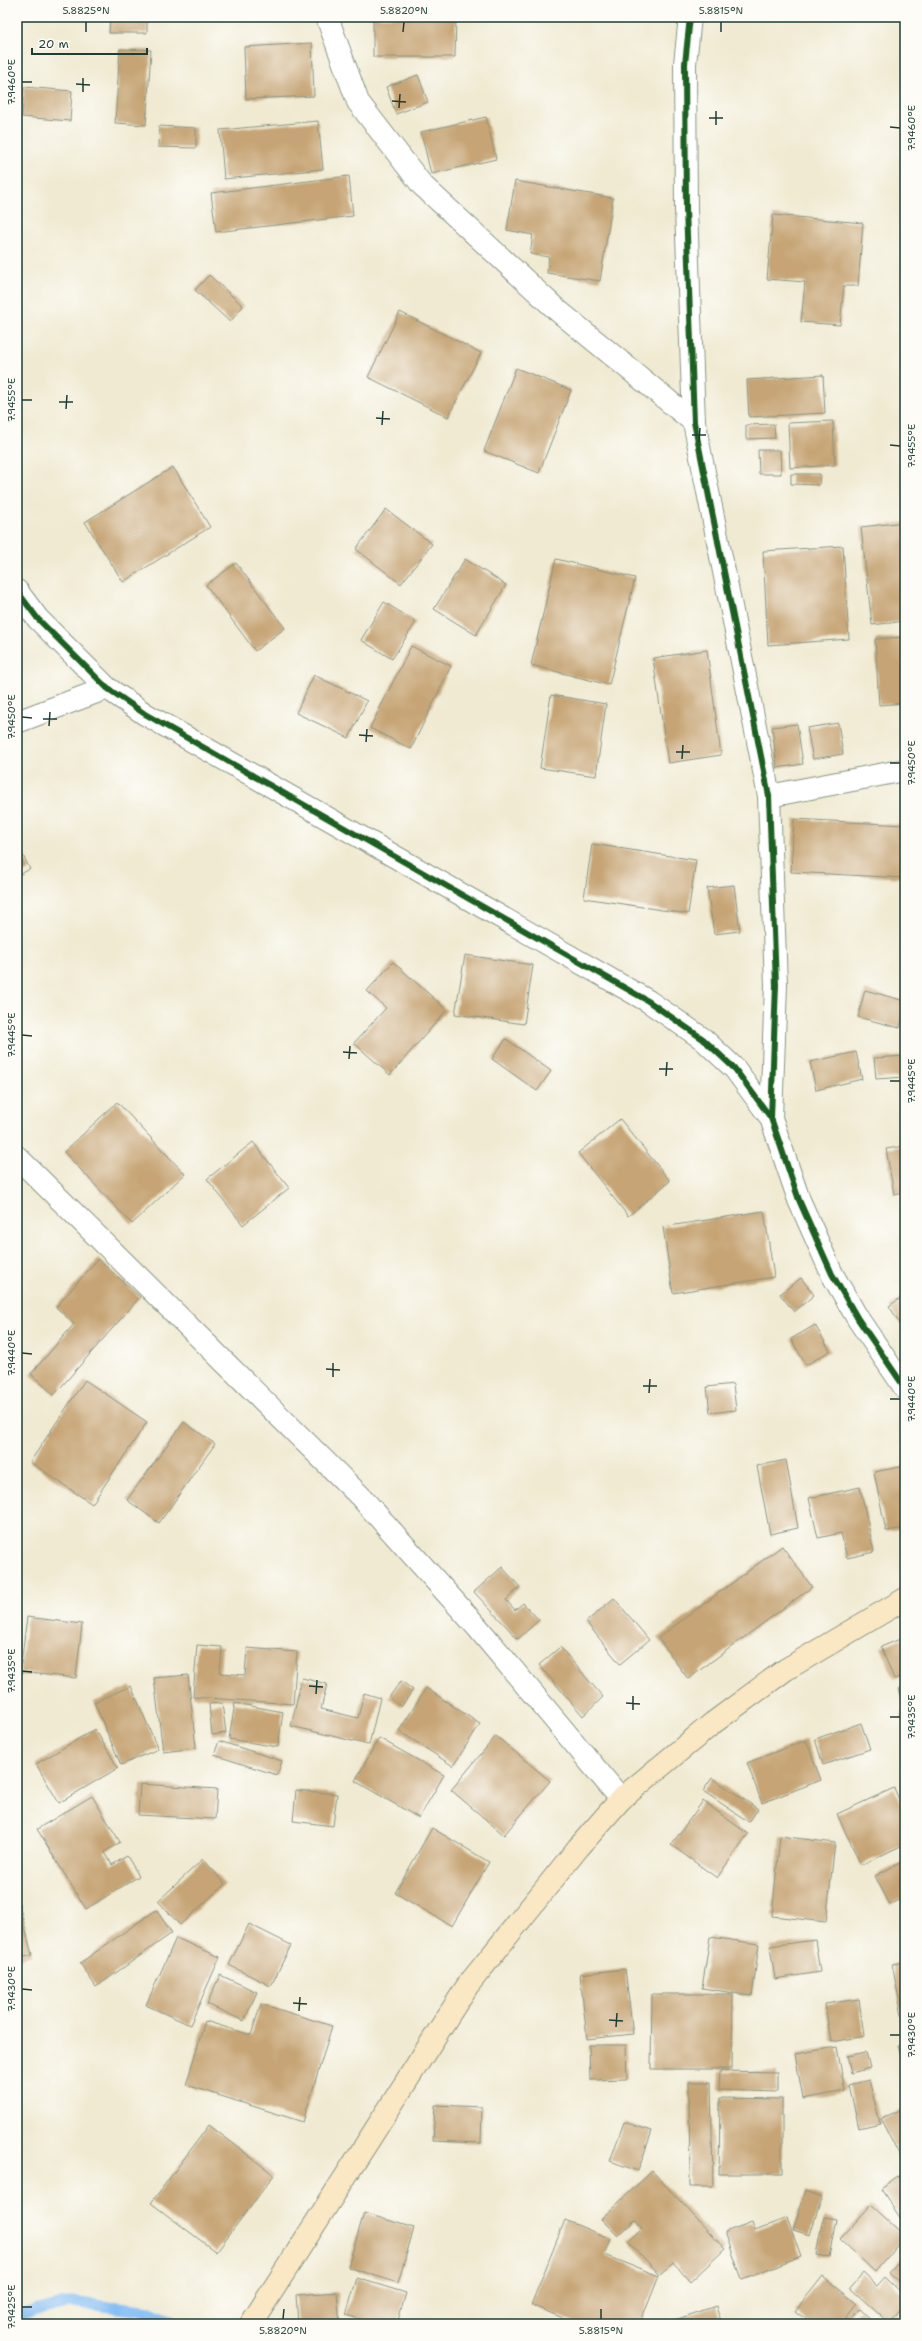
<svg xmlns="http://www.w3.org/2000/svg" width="922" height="2341" font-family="'Shantell Sans',sans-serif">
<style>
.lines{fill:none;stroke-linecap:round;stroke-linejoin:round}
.stream{stroke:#82bdf4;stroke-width:11}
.building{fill:#c6a474}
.street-casing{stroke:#889483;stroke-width:24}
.secondary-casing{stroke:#889483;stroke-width:24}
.street{stroke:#fff;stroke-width:22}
.secondary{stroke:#fae7c3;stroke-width:22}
.cycleway-casing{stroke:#fdfcf7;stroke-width:8}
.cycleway{stroke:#1b5e20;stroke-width:6}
.ticks{fill:none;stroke:#1f3d34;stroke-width:1.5}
.neatline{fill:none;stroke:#1f3d34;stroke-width:1.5}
.ticks-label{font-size:10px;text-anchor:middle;fill:#1f3d34}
</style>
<rect width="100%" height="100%" fill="#fdfcf7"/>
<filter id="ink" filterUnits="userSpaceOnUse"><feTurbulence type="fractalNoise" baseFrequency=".025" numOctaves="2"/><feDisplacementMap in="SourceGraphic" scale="8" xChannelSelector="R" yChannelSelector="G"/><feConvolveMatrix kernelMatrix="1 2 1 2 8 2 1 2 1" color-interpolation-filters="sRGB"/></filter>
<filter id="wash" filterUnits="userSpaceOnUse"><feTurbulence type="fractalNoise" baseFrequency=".012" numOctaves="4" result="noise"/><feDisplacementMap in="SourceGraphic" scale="16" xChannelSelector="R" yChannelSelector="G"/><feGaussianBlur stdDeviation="0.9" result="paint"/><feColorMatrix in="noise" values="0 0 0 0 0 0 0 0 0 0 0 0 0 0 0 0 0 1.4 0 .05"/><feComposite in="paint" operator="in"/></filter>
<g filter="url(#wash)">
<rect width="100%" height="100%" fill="#f0ead2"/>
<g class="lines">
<!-- stream -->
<path class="stream" d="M17,2315l54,-13 80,10 27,12"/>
</g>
<g id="blocks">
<!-- building -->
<path class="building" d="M110,17h37v16h-38z
M373,17h83l-1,40h-82z
M312,43l2,53 -68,3 -2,-52z
M120,49l31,1 -5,75 -31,-2z
M418,75l10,27 -32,12 -10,-27z
M24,87l48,4 -2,30 -48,-4z
M486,117l10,42 -65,15 -10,-42z
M318,121l5,48 -99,10 -4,-49z
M159,126l37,2v20l-38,-1z
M349,176l4,40 -137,16 -5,-39z
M515,181l98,17 -13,83 -53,-8 2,-16 -19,-3 3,-19 -26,-5z
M773,215l90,8 -5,63h-14l-4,39 -39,-3 4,-40 -38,-3z
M209,275l34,31 -13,16 -35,-32z
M400,312l81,41 -33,64 -80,-40z
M516,368l55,22 -32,83 -55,-22z
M823,375l2,38 -76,4 -2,-37z
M833,421l2,44 -45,3 -2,-45z
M774,424l1,14 -29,1v-14z
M758,450h22l1,24h-22z
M173,467l37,60 -87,55 -38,-60z
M791,474h29l-1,11 -28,-1z
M386,509l46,35 -31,40 -45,-35z
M905,522v99l-33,4 -11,-98z
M843,546l6,93 -81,6 -5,-94z
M465,559l41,26 -30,50 -42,-26z
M556,559l79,19 -26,107 -78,-20z
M236,563l49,65 -30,23 -49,-66z
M384,602l32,20 -24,37 -31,-19z
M905,637v66l-26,2 -4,-66z
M411,646l40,20 -40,83 -41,-21z
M707,650l14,105 -53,8 -15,-105z
M314,675l53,26 -18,37 -53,-25z
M551,695l55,9 -10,72 -56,-8z
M838,723l5,31 -30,5 -6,-31z
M797,724l6,40 -26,4 -5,-41z
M794,819l111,6v53l-114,-6z
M17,844l13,25 -13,7z
M592,844l104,16 -8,54 -104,-16z
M734,885l6,46 -26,3 -7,-46z
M465,955l68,10 -9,59 -69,-10z
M393,962l54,48 -57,65 -36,-32 32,-35 -19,-17z
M865,990l40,11 -5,27 -42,-11z
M506,1039l45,32 -14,20 -45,-32z
M856,1052l6,27 -46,11 -6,-28z
M905,1056v21l-29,2 -2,-21z
M117,1102l68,72 -53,50 -68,-72z
M620,1119l50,62 -42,35 -50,-63z
M253,1142l36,46 -46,37 -36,-46z
M905,1146v46l-11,2 -8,-45z
M764,1211l10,66 -101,16 -10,-66z
M98,1259l42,38 -86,98 -23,-21 43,-50 -18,-17z
M801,1278l13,17 -20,17 -14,-18z
M905,1295v36l-16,-25z
M815,1325l15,26 -24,14 -15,-26z
M85,1380l62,42 -55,82 -62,-42z
M733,1384l3,26 -26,3 -3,-26z
M184,1422l31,22 -56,79 -32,-23z
M786,1460l12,68 -28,6 -13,-68z
M905,1466v62l-19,3 -12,-59z
M860,1487l14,65 -27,6 -6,-25 -23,5 -9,-40z
M782,1546l30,41 -124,92 -30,-41z
M502,1567l18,20 -14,13 9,10 8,-7 16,17 -21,19 -44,-47z
M614,1598l35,42 -29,24 -34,-42z
M27,1617l55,7 -6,54 -56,-6z
M905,1637v38l-11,4 -13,-32z
M197,1645l25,2 -2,26 25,2 2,-27 50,4 -4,52 -100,-7z
M560,1647l43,50 -20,19 -44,-51z
M188,1675l8,73 -33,4 -9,-74z
M302,1678l25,6 -6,25 37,9 6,-25 16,5 -11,47 -78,-19z
M401,1681l12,9 -12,17 -12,-10z
M131,1686l27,63 -37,16 -27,-63z
M905,1687v15l-2,1 -4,-15z
M426,1688l54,36 -27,42 -54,-35z
M222,1703l4,30 -14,2 -3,-31z
M235,1703l48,9 -5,35 -49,-8z
M905,1712v21h-1l-4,-20z
M861,1723l9,26 -47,16 -8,-26z
M95,1729l23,39 -59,35 -23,-39z
M496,1736l54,45 -46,54 -53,-45z
M379,1738l65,37 -25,43 -64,-37z
M806,1740l15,40 -59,23 -15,-40z
M219,1741l63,20 -5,14 -63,-20z
M712,1778l46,31 -9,13 -46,-31z
M140,1784l77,5 -2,30 -77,-4z
M894,1788l11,25v31l-44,21 -24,-51z
M296,1790l41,4 -4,32 -40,-5z
M92,1796l28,46 -15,10 7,13 15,-9 12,20 -53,33 -49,-80z
M703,1801l45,33 -31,44 -46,-33z
M432,1828l57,34 -37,64 -57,-33z
M780,1836l55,7 -9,79 -54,-6z
M203,1859l22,25 -45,41 -22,-24z
M905,1860v37l-15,8 -15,-29z
M17,1896l15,59 -15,4z
M156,1910l16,23 -76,54 -16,-24z
M249,1924l42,21 -20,41 -42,-21z
M710,1937l49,7 -7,52 -50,-8z
M176,1938l44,19 -30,68 -44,-20z
M815,1940l5,32 -45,7 -5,-33z
M905,1962v63h-1l-12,-61z
M625,1969l8,65 -46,5 -7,-65z
M220,1975l37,17 -13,29 -37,-17z
M652,1994h81l-1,75h-81z
M859,1999l5,37 -33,6 -6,-38z
M261,2004l71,22 -29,96 -117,-37 19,-64 46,14z
M905,2043v27h-1l-6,-25z
M589,2045h37l1,34 -37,1z
M837,2047l8,44 -42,8 -8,-45z
M866,2052l4,16 -19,5 -4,-17z
M720,2071l57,1v20l-58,-2z
M869,2080l11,43 -21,5 -10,-43z
M689,2082h22l2,105h-23z
M720,2098l62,1v75h-63z
M435,2105l47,2 -1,36 -48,-2z
M905,2107v49l-4,2 -20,-39z
M624,2122l28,9 -14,40 -28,-10z
M209,2125l65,50 -58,77 -65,-49z
M652,2171l73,78 -35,33 -16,-19 -14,12 -32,-34 14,-13 -7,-8 -17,16 -17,-17z
M905,2172v53l-24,-36z
M806,2190l16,6 -12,39 -17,-5z
M871,2205l34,31 -30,36 -35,-33z
M364,2213l50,15 -16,55 -50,-16z
M824,2217l12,2 -7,38 -12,-2z
M787,2218l14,39 -59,23 -17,-48 27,-10 3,8z
M565,2220l46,19 -6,16 54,21 -19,48h-62l-47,-19z
M905,2255v33l-16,-15z
M863,2273l14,13 8,-9 20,19v9l-16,18 -39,-35z
M823,2276l34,28 -16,20h-29l-17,-13z
M357,2278l49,15 -9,31h-22l-29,-9z
M337,2292l3,32h-42l-2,-29z
M716,2306l6,18h-52l-1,-2z
M860,2310l15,14h-28z"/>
</g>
</g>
<g filter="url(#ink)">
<use href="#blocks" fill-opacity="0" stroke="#889483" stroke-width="1"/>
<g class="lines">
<!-- street casing -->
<g class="street-casing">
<path id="street" d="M327,17l31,85 64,83 134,124 138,113
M690,17l-5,47 1,145 8,213 75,374 7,189 -5,133
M17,591l21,28 69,69 38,26 503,287 55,38 32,30 36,49 28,82 33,74 26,45 47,69
M17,722l90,-34
M769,796l136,-26
M17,1157l343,339 118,132 143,171"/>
</g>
<!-- secondary casing -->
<g class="secondary-casing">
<path id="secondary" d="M251,2324l217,-339 110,-137 43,-49 92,-76 72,-53 120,-71"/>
</g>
<!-- street -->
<use href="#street" class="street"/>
<!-- secondary -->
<use href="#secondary" class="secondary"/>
<!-- cycleway casing -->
<g class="cycleway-casing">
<path id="cycleway" d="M690,17l-5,47 1,145 8,213 75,374 7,189 -5,133
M17,591l21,28 69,69 38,26 503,287 55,38 32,30 36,49 28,82 33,74 26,45 47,69"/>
</g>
<!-- cycleway -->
<use href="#cycleway" class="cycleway"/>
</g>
</g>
<!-- ticks -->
<path class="ticks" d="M86,32v-10M403,32l1,-10M721,32v-10M22,82h10M76,84l14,1M83,92v-14M392,101l14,1M399,108l1,-14M709,118h14M716,125v-14M890,127l10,1M22,400h10M59,402h14M66,409l1,-14M376,418l14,1M382,425l1,-14M692,435h14M699,442l1,-14M890,445l10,1M22,717l10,1M43,719h14M49,726l1,-14M359,735l14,1M366,742l1,-13M676,752h14M682,759l1,-14M890,763h10M22,1035l10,1M343,1052l14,1M349,1059l1,-13M659,1069h14M666,1076l1,-14M890,1081h10M22,1353l10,1M326,1369l14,1M333,1377v-14M643,1386h14M649,1393l1,-14M890,1399h10M22,1671l10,1M309,1686l14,1M316,1694l1,-14M626,1703l14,1M633,1710v-14M890,1717h10M22,1989l10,1M293,2003l14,1M299,2011l1,-14M609,2020l14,1M616,2027l1,-14M890,2035h10M22,2307h10M283,2319l1,-10M601,2319v-10"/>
<!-- margin -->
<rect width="922" height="2341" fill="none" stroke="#fdfcf7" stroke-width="44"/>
<!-- scale -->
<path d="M32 48v6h115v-6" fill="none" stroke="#1f3d34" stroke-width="2"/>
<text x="38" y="48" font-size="12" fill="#1f3d34" stroke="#fdfcf7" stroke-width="3" paint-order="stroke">20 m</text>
<rect x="22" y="22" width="878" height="2297" class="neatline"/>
<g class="ticks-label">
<text x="86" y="14">5.8825°N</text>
<text x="404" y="14">5.8820°N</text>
<text x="721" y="14">5.8815°N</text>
<text transform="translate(11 82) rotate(-90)" y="4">7.9460°E</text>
<text transform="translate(911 128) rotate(-90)" y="4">7.9460°E</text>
<text transform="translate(11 400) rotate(-90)" y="4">7.9455°E</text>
<text transform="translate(911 446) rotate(-90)" y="4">7.9455°E</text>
<text transform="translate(11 717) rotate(-90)" y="4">7.9450°E</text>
<text transform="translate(911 763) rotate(-90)" y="4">7.9450°E</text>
<text transform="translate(11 1035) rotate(-90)" y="4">7.9445°E</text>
<text transform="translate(911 1081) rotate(-90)" y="4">7.9445°E</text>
<text transform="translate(11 1353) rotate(-90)" y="4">7.9440°E</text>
<text transform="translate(911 1399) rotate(-90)" y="4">7.9440°E</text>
<text transform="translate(11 1671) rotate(-90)" y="4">7.9435°E</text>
<text transform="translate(911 1717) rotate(-90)" y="4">7.9435°E</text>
<text transform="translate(11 1989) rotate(-90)" y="4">7.9430°E</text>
<text transform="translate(911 2035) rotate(-90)" y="4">7.9430°E</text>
<text transform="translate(11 2307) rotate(-90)" y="4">7.9425°E</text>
<text x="283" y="2334">5.8820°N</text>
<text x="601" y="2334">5.8815°N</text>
</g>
</svg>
